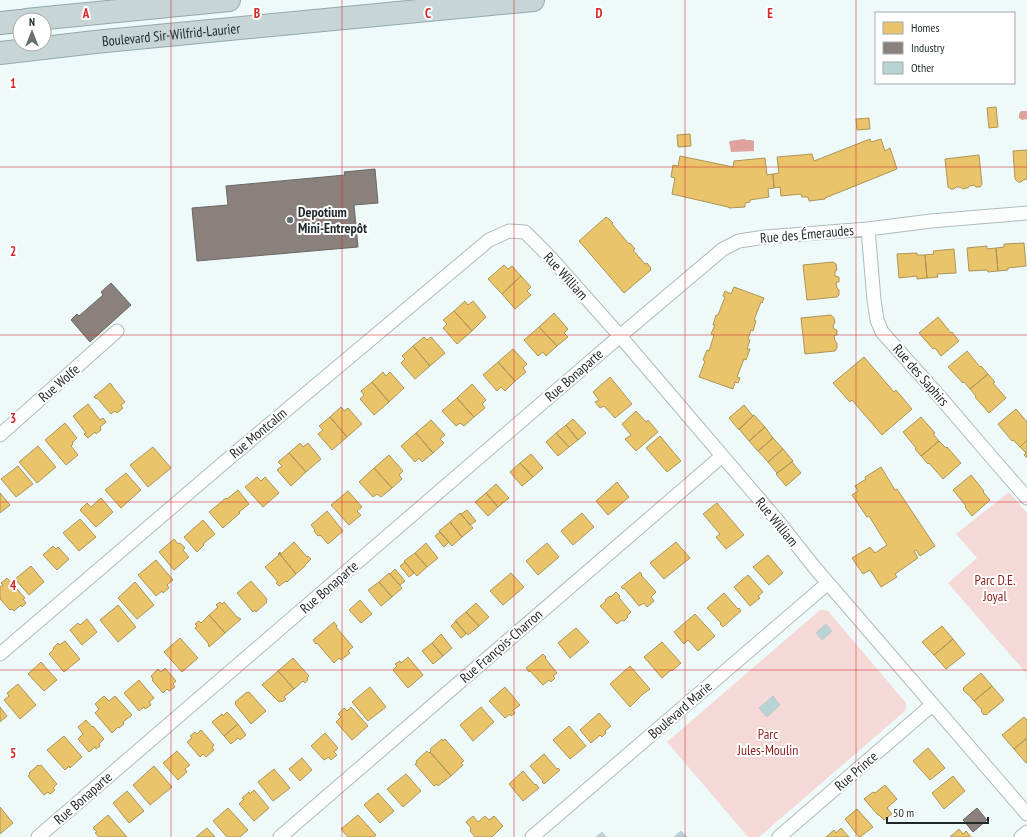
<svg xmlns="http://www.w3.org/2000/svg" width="1027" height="837" font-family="'PT Sans Narrow',sans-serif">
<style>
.green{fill:#f5d9d6}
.water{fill:#dfa29d}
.homes{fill:#e9c46a;stroke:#ac9556}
.industry{fill:#8a817c;stroke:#6a6663}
.building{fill:#b6d4d5;stroke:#c1cbcc}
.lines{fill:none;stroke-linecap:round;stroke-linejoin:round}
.minor-casing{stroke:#b0baba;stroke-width:15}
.motorway-casing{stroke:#94a8a9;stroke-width:24}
.minor{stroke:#fcfefe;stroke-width:13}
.motorway{stroke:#c7d5d6;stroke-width:22}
.grid{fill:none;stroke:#d62828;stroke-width:1;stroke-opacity:0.55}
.poi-dot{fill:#677172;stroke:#fff;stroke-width:1.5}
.labels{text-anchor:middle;stroke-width:4;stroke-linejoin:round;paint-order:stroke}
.street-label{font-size:14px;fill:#1f2829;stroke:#fff}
.poi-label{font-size:14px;font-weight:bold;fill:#1f2829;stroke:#fff;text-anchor:start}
.park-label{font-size:14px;fill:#902423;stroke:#fff}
.grid-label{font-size:13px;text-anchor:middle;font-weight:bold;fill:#d62828;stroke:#fff;stroke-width:4;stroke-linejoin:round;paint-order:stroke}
</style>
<rect width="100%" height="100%" fill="#eef9fa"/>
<!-- green -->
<path class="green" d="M1009,492l18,21v161l-79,-91 29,-25 -21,-24z
M820,610h4l4,1 78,92v4l-1,4 -146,126h-11l-81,-95z"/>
<!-- water -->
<path class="water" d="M1021,111h6v8l-5,1 -3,-2v-4z
M744,139c3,2 7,0 10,2v10l-23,1 -2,-10 1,-1z"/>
<!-- homes -->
<path class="homes" d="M996,107l2,20 -9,1 -2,-20z
M869,118l1,11 -13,1 -1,-11z
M690,134l1,12 -13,1 -1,-12z
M870,139l1,3 10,-3 4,12 5,-3 7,21 -72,29v1l-16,2 -1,-4h-6l-1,-3 -20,2 -1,-9 -6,1 -1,-14 6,-1 -2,-16 35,-3 2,7z
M1027,150v29l-4,1 -2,2h-3l-3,-3 -2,-28z
M979,155l3,29 -2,3h-4l-2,-2 -4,1 -3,2 -4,1 -3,-2h-4l-2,2h-3l-3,-2 -3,-28z
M680,156l53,11 1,-6 31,-3 2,17 6,-1 1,14 -6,1 1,8 -19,3v2l-5,1v4l-16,1 -1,-1 -56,-13 3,-16 -4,-1 2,-12 5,1z
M606,217l1,1h1l5,5 -1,1 17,20 1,-1 5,6 -2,1 12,14 2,-1 4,5 -1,1 1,1 -27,23 -45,-52z
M1024,243l2,23 -18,2v2l-10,1 -2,-23 8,-1v-3z
M987,246v3l9,-1 2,23 -10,1 -1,-2 -18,1 -2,-23z
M954,249l2,24 -19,1 1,3 -11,1 -2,-23 9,-1 -1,-3z
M917,253v2h8l2,23 -10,1v-3l-18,2 -2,-24z
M833,262l3,2 1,6 -2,1v5l4,1v5h-2l-1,1 1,5 2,2v5l-2,2 -30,3 -4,-35z
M504,265l4,4 4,-3 9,10 -19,18 -14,-15z
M521,276l10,11 -4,4 4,4 -16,14 -13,-15z
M734,287l30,11 -2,5 -1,-1 -7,18 2,1 -3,10 -2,-1 -3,9 2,1 -3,9h3l-4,11 -2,-1 -7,18 3,1 -2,5 -3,-1 -2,7 -34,-12 6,-16 -2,-1 4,-10 2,1 5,-16 -3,-1 4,-9h-2l3,-10h2l7,-18 -2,-1 2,-5 6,3z
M465,301l3,4 5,-4 13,16 -14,14 -18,-20z
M454,311l18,20 -15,13 -14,-16 4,-4 -4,-4z
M554,313l14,16 -4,4 4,4 -11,9 -18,-19z
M831,315l3,3 1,5 -2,2 1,4 3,1v5h-2l-1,1 1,5 2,2v5l-2,3 -30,3 -4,-36z
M938,317l13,16 1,-1 7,9 -18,15 -6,-8 -2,1 -14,-16z
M539,327l18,19 -11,10 -3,-4 -5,4 -14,-16z
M424,337l3,3 4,-3 14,16 -15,13 -17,-20z
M413,346l17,20 -15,13 -14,-16 4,-4 -3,-3z
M513,349l14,15 -4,4 3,4 -11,9 -17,-19z
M967,351l13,16 1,-1 7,8 -18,15 -6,-7 -1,1 -15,-16z
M864,357l30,35 2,-2 16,19 -30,26 -30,-35 -2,2 -17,-19z
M498,362l17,19 -10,10 -4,-4 -4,4 -14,-16z
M383,372l3,4 4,-4 14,16 -15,14 -17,-20z
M988,374l7,8 -2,1 13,15 -17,15 -14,-16 1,-1 -6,-7z
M610,377l22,27 -17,14 -11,-12 -4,2 -5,-6 4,-2 -6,-8z
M372,382l17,20 -15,13 -14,-16 4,-4 -3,-4z
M110,383l2,2v1l13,16 -4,3 2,3 -6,5 -2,-2 -4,3 -14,-16 -1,1 -2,-2z
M472,384l14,16 -4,4 3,4 -11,9 -17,-19z
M457,398l17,19 -10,9 -4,-3 -4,3 -14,-15z
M88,404l12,16 3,-2 3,4 -6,5 1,3 -5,4 -1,-2 -7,6 -4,-4 2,-1 -13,-17z
M744,405l9,11 -14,14 -10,-12z
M341,407l3,4 4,-3 14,16 -15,13 -17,-20z
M1016,409l11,13v18l-7,7 -7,-7 -1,1 -14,-17z
M636,411l10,11 2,-2 10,12 -22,19 -11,-12 6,-4 -9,-11z
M754,415l11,12 -16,14 -10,-12z
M330,417l17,20 -15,13 -14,-16 5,-4 -4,-4z
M921,417l14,16 -2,1 6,7 -18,15 -6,-7 1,-1 -13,-16z
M573,419l13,14 -8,7 -12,-15z
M431,420l14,15 -5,4 4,4 -11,10 -17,-20z
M65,423l12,15 -5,5 1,1 -2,2 7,9 -12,10 -21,-25z
M566,425l12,15 -9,7 -13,-14z
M765,427l8,11 -15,13 -9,-10z
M416,433l17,20 -11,9 -3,-4 -4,4 -14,-16z
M556,433l13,14 -11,9 -12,-14z
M660,436l21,25 -14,11 -21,-24z
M773,438l10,11 -15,13 -10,-11z
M1027,440v18l-3,-3 2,-2 -6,-6z
M939,441l7,7 1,-1 14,16 -18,16 -14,-16 -1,1 -7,-8z
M300,443l3,4 5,-4 13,16 -15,13 -17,-19z
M38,446l18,21 -19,16 -18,-21z
M153,447l18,21 -23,19 -18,-22z
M783,449l10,12 -16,12 -9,-11z
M289,453l17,19 -15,14 -14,-16 5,-4 -4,-4z
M531,454l12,14 -10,9 -13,-14z
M389,455l14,16 -4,4 3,4 -10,9 -18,-20z
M792,462l9,11 -15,13 -10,-12z
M520,463l13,14 -11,9 -12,-14z
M18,466l15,18 -17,13 -15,-18z
M881,467l14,23 2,-1 38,57 -15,10 -4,-6 -2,1 4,7 -23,16 2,3 -16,10 -11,-17 -7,4 -11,-16 18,-11 5,6 12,-8 -18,-29 -2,1 -15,-22 6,-4 -3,-5 11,-7 -1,-2z
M374,468l18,20 -11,9 -4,-3 -4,3 -14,-15z
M126,473l15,17 -20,18 -16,-18z
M971,475l13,16 -1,1 7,8 -18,16 -7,-9 1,-1 -13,-16z
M257,477l4,4 4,-4 14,16 -16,14 -18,-20z
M617,482l12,15 -21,18 -12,-14z
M496,484l13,14 -11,9 -12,-14z
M238,490l11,14 -10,8 1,1 -17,15 -14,-16 17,-14 1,1z
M348,491l14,16 -5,4 4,4 -12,10 -18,-20z
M0,493l10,12 -10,8z
M486,493l12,14 -10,9 -13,-14z
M101,498l12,14 -17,15 -16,-17 7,-7 4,4z
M717,503l27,32 -18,14 -10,-12 4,-3 -17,-20z
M467,510l9,11 -6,4 -9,-11z
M327,511l16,20 -15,13 -8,-9 -2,1 -4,-5 1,-1 -4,-5z
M460,513l13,15 -11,9 -12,-15z
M582,513l12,14 -21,18 -12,-14z
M80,519l16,18 -17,14 -16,-18z
M203,520l12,14 -12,10 1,1 -7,7 -13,-15z
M450,522l12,15 -10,9 -13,-15z
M440,532l9,10 -5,5 -9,-11z
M174,539l4,5 2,-1 5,5 -2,2 6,7 -15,13 -15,-18z
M294,542l13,15 1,-1 3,3 -6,6v1l-9,8 -17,-21 1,-1 1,2z
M676,542l14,16 -26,21 -14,-16z
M426,543l12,15 -11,9 -12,-14z
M547,543l12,14 -21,18 -12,-14z
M53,546l3,3 2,-2 11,12 -12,11 -14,-15z
M279,553l17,21 -9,8 -1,-1 -7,5 -3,-3 2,-1 -13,-15 14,-12 -1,-1z
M415,553l12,14 -10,9 -13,-15z
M768,555l15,18 -14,12 -16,-18z
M156,560l17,20 -6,5 2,3 -6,5 -1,-2 -6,5 -18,-21z
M405,562l9,11 -5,4 -9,-11z
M31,566l13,16 -15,13 -14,-16z
M395,569l10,12 -5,4 -10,-11z
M640,572l2,2 -1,1 15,17 -5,5 3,4 -7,6 -3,-4 -5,3 -15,-18 -1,1 -2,-2z
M389,573l13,15 -10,9 -13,-15z
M511,573l13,14 -21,18 -13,-14z
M748,575l15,17 -5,4 2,2 -10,8 -16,-19z
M7,578l18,20 -2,1 3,4 -4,4 -1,-2 -7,6 -2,-2 -2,1 -10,-11v-12l3,-2 -2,-2z
M251,581l16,18 -1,2 1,1 -11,10 -1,-2 -2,2 -16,-19z
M135,582l19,23 -17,14 -19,-21z
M379,582l13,15 -11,9 -13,-16z
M616,592l4,4 -1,2 12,14 -4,4 1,1 -4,4 -2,-1 -5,4 -17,-18 6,-5 -1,-1 5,-4 1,1z
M724,593l14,16 1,-1 2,3 -18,16 -3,-3 1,-1 -14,-15z
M360,600l12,14 -11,9 -12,-13z
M220,602l2,2 2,-2 13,15 4,2 -16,14 -16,-18 9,-8 -2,-2z
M476,603l13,14 -10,9 -13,-14z
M118,605l18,22 -18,15 -18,-22z
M466,612l13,14 -11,9 -13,-14z
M695,614l20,22 -17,15 -10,-11 -4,4 -10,-12z
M209,615l16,18 -16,14 -1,-4 -13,-15 2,-2 -2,-2 4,-3 2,2z
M87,619l10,13 -15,13 -12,-15 8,-7 2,2z
M456,621l10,13 -5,4 -10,-12z
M334,622l3,4 -1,1 17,20 -5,4 2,2 -9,7 -2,-2 -5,5 -17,-20 -1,1 -3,-4z
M942,626l11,13 -19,16 -12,-13z
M576,628l13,14 -19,16 -12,-15z
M441,634l11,14 -9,8 -11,-13z
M180,638l18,20 -16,14 -18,-20z
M953,639l12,15 -19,15 -12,-14z
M65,641l15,18 -16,13 -15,-18 5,-5 -1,-1 5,-5 1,2z
M662,642l19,21 -9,8 -1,-1 -9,8 -18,-21z
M432,643l11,13 -10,8 -11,-13z
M543,654l3,3 -1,1 12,15 -4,3 2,2 -4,4 -2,-2 -6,5 -13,-14 -1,1 -3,-4z
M408,657l15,18 -15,13 -15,-18 4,-4 -2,-2 5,-3 1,2z
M293,658l16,18 -2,2 1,2 -3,3 -2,-2 -9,8 -16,-18z
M41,662l16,18 -13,11 -16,-17z
M630,666l20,23 -7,5 -13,13 -20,-23z
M165,668l11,13 -3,3 2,3 -6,4 -2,-2 -4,4 -11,-13 1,-1 -2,-3 7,-7 3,3z
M278,671l16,18 -10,8 2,2 -4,3 -1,-1 -2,1 -17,-17z
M981,673l11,13 -18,15 -6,-7h-1l-4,-4 1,-1 -1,-1z
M139,680l15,18 -5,4 2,3 -6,4 -1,-2 -5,4 -15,-18z
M18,684l18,21 -16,14 -16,-19 5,-4 -2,-3z
M992,686l12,14 -18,15 -1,-1 -1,1 -3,-4 1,-1 -8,-9z
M370,687l16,20 -18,14 -16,-19z
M505,687l15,18 -7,5 2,3 -4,3 -1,-2 -5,4 -16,-17z
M247,692v1l2,-1 17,19 -15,13 -16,-20 1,-1 -1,-1z
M104,696l5,5 6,-5 17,19 -9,7 1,2 -5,4 -1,-1 -6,6 -17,-20 4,-4 -4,-5z
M0,707l7,9 -7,6z
M351,707l17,19 -16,14 -16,-18 5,-5 -3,-3 6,-6 3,3z
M481,707l13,15 -21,19 -13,-16z
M227,712l11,12 -14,12 -12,-14 10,-8 1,2z
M599,713l12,13 -6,5 1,2 -4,4 -2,-2 -9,8 -11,-13z
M1024,717l3,3v18l-13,11 -12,-14z
M86,720l6,7 1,-1 11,13 -5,5 1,2 -4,3 -1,-2 -6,5 -11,-13 5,-5 -5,-7z
M238,724l8,11 -6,5 -2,-2 -7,6 -7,-8z
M569,726l17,20 -16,13 -17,-19z
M201,730l13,15 -2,2 2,3 -8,7 -3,-3 -3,3 -13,-15 5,-4 -2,-2 5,-4 2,2z
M325,733l13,15 -4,4 3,3 -6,5 -2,-3 -5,3 -13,-14z
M64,736l18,21 -12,11 -1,-2 -4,4 -18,-20z
M1027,738v24l-1,1 -12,-14z
M442,739l1,2 2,-2 19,22 -3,2 2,2 -12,11 -21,-24 1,-1 -1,-2z
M928,748l17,20 -15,12 -17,-19z
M177,751l13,14 -5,4 2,3 -9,8 -15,-17z
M427,751l2,2 1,-1 21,24 -13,10 -1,-2 -3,2 -19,-22 2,-1 -1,-2z
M544,754l13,15 1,-1 2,2 -16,14 -2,-2 1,-1 -13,-15z
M302,758l10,12 -12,11 -11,-12z
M38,765l1,1 2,-1 16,19 -4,4 2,2 -5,4 -2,-2 -4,3 -16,-19 2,-2 -1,-1z
M154,766l18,21 -22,18 -17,-20z
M274,769l16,19 -17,13 -15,-19z
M523,771l12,14 1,-1 3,4 -16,13 -14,-17z
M406,774l15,17 -18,16 -16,-18z
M953,776l12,15 -21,18 -12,-16z
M885,785l12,14 -10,9 5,6 -8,6 -5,-5h-1l-14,-16 9,-7 2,1z
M254,790l15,18 -15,13 -15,-17 5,-5 -2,-1 7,-6 1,2z
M127,791l17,20 -15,12 -16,-20z
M378,793l16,18 -14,12 -16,-18z
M0,807l13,16 -13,11z
M228,808l20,22 -8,7h-13l-14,-16z
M857,809l16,18 -13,10h-1l-14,-18z
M108,815l19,22h-28l-4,-4 2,-1 -4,-4z
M358,815l18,20 -2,2h-26l-7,-8z
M473,816l5,6 7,-6 4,4 5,-4 9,10 -11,11h-17l-5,-6 1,-1 -1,-1 1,-1 -5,-6z
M207,828l8,9h-19z
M841,828l8,9h-23l8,-7 2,3z
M959,829l4,5 3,-3 5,6h-21z"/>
<!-- industry -->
<path class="industry" d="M375,169l3,34 -24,2 4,42 -161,14 -5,-53 36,-3 -2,-19 119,-11 -1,-3z
M111,283l20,22 -41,37 -19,-22 6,-6 2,2 24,-21 -2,-3z
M977,808l10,12 -14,12 -10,-12z"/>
<!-- building -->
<path class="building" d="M826,624l6,7 -10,9 -6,-7z
M773,696l7,9 -13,12 -8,-9z
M681,831l6,6h-13z
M602,832l4,5h-10z"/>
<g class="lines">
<!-- minor casing -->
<g class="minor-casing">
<path id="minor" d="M868,229l6,71 3,20 5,12 58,65 47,55 40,46
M0,435l117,-104
M0,654l227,-194 262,-220 20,-9 16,1 25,25 70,79 157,184 38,48 212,246
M38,837l582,-501 103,-87 16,-8 26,-4 103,-8 63,-8 96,-8
M280,837l442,-381
M532,837l296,-254
M779,837l153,-132
M1021,837l6,-5"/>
</g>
<!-- motorway casing -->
<g class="motorway-casing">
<g id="motorway">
<path d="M26,20l203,-20"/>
<path d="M0,23l20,-2"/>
<path id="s1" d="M0,53l95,-11 438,-42"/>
</g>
</g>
<!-- minor -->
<use href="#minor" class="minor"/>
<!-- motorway -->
<use href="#motorway" class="motorway"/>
</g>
<!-- grid -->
<path class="grid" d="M171,0v837M342,0v837M514,0v837M685,0v837M856,0v837M0,167h1027M0,335h1027M0,502h1027M0,670h1027"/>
<!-- markers -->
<circle class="poi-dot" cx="290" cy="220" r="4"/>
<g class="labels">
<!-- street labels -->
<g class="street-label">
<text dy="5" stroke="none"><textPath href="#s1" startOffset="172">Boulevard Sir-Wilfrid-Laurier</textPath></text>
<text transform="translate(807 234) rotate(-5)" y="5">Rue des Émeraudes</text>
<text transform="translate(566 276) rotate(48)" y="5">Rue William</text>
<text transform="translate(574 375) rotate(-41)" y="5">Rue Bonaparte</text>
<text transform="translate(921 375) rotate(49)" y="5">Rue des Saphirs</text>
<text transform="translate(59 383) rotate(-41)" y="5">Rue Wolfe</text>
<text transform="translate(258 433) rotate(-40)" y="5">Rue Montcalm</text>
<text transform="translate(777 522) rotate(51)" y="5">Rue William</text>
<text transform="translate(329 587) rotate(-41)" y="5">Rue Bonaparte</text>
<text transform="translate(501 646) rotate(-41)" y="5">Rue François-Charron</text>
<text transform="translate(680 710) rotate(-41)" y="5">Boulevard Marie</text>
<text transform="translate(856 771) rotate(-41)" y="5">Rue Prince</text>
<text transform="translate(83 798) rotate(-41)" y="5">Rue Bonaparte</text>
</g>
<!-- poi labels -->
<g class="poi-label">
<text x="298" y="217">Depotium<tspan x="298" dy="16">Mini-Entrepôt</tspan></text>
</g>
<!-- park labels -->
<g class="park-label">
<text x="995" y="585">Parc D.E.<tspan x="995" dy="16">Joyal</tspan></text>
<text x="768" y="739">Parc<tspan x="768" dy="16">Jules-Moulin</tspan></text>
</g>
</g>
<g class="grid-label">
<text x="86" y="18">A</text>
<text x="257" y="18">B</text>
<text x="428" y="18">C</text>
<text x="599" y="18">D</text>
<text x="770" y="18">E</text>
<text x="13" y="88">1</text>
<text x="13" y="256">2</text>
<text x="13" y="423">3</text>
<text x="13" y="590">4</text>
<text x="13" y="758">5</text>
</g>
<!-- legend -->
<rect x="875" y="12" width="140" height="72" fill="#ffffff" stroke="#a5a9a9"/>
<rect x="883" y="22" width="20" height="12" fill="#e9c46a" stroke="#a5a9a9"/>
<text x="911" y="32" font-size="12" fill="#1f2829">Homes</text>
<rect x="883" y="42" width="20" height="12" fill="#8a817c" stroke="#a5a9a9"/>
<text x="911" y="52" font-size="12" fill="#1f2829">Industry</text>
<rect x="883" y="62" width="20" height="12" fill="#b6d4d5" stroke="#a5a9a9"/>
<text x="911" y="72" font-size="12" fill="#1f2829">Other</text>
<!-- north arrow -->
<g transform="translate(32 32)"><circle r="19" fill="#ffffff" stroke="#a5a9a9"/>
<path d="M0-3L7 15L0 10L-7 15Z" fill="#677172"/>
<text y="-6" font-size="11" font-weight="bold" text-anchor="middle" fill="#1f2829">N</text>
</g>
<!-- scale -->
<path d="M887 817v6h101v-6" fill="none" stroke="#1f2829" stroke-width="2"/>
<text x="893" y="817" font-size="12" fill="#1f2829" stroke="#ffffff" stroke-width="3" paint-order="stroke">50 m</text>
</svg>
